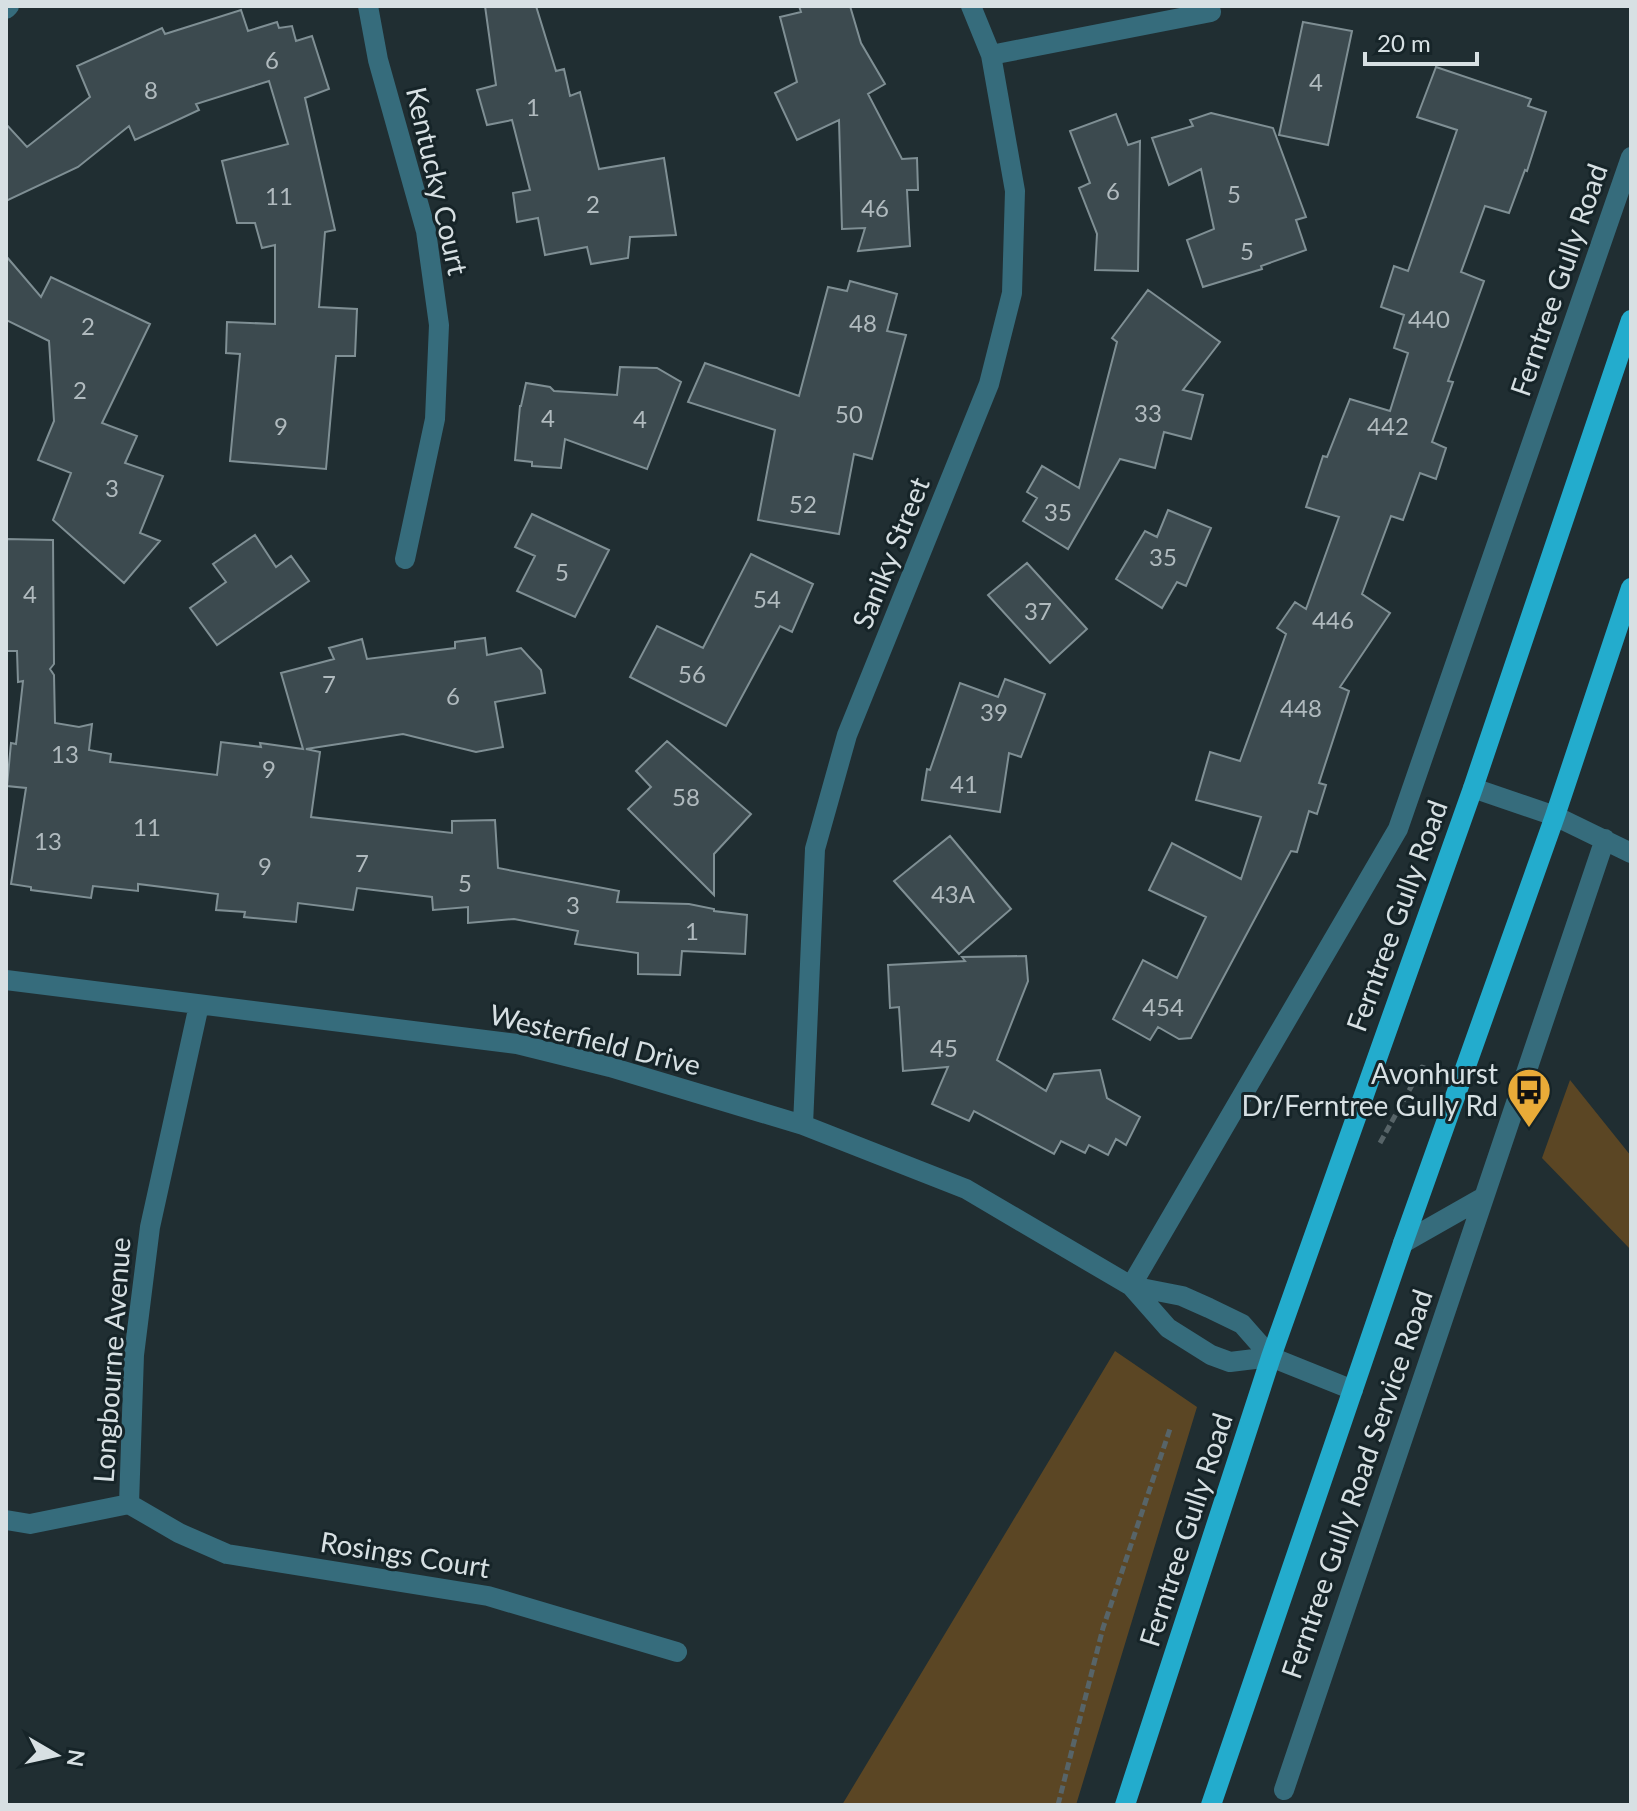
<svg xmlns="http://www.w3.org/2000/svg" width="1637" height="1811" font-family="Lato,sans-serif">
<style>
.green{fill:#5b4624}
.building{fill:#3c4a4f;stroke:#7f8f94;stroke-width:2}
.lines{fill:none;stroke-linecap:round;stroke-linejoin:round}
.path{stroke:#576468;stroke-width:5;stroke-dasharray:8 4;stroke-linecap:butt}
.street{stroke:#366c7c;stroke-width:20}
.primary{stroke:#23accd;stroke-width:20}
.labels{text-anchor:middle;stroke-width:6;stroke-linejoin:round;paint-order:stroke}
.number-label{font-size:24px;fill:#b0babe}
.street-label{font-size:28px;fill:#d7e0e3;stroke:#162428}
.poi-label{font-size:28px;fill:#d7e0e3;stroke:#162428;text-anchor:end}
</style>
<rect width="100%" height="100%" fill="#202e32"/>
<!-- green -->
<path class="green" d="M1570,1080l61,76v94l-89,-92z
M1115,1351l82,56 -121,398h-234z"/>
<!-- building -->
<path class="building" d="M485,6h51l20,65 8,-2 6,27 10,-4 19,77 65,-11 12,77 -46,2 -2,21 -37,6 -4,-17 -42,8 -7,-37 -21,4 -4,-29 17,-3 -18,-70 -25,5 -10,-35 19,-5z
M799,6h51l11,37 24,41 -17,10 34,65 15,-1 1,32h-11l3,56 -52,5 7,-23 -23,1 -3,-109 -42,20 -22,-47 22,-11 -17,-65 21,-5z
M241,10l7,21 29,-9 2,6 13,-2 4,15 16,-5 17,53 -24,9 30,132 -10,2 -6,75 38,2 -2,47h-19l-10,113 -96,-8 10,-107 -14,-1 1,-31 48,2v-79l-13,3 -7,-25h-18l-15,-62 66,-17 -19,-63 -73,23 3,6 -64,30 -6,-14 -51,41 -72,34v-77l21,23 63,-50 -13,-31 85,-38 3,6z
M1303,22l49,9 -24,114 -49,-10z
M1436,67l95,32 -3,7 18,6 -19,59 -2,-1 -16,43 -24,-7 -24,66 23,9 -36,100 5,1 -21,60 14,6 -10,31 -16,-6 -17,47 -12,-4 -29,78 28,19 -50,74 9,4 -30,92 7,2 -9,29 -8,-3 -12,41 -6,-1 -100,187 -12,1 -21,-12 -8,13 -37,-21 30,-59 34,18 29,-61 -57,-27 23,-47 69,36 20,-62 -65,-17 14,-48 30,9 46,-127 -9,-6 18,-26 11,7 33,-92 -33,-10 17,-51 4,1 23,-58 40,12 18,-58 -14,-5 10,-33 -23,-8 13,-41 14,5 49,-141 -40,-13z
M1211,113l62,15 33,89 -10,3 10,30 -45,16 1,3 -59,18 -16,-47 27,-11 -13,-60 -32,16 -17,-47 41,-12 -3,-6z
M1116,114l12,31 12,-4 -2,130 -43,-1 2,-36 -18,-46 11,-5 -20,-52z
M6,256l35,41 10,-20 99,47 -48,99 35,13 -12,27 38,13 -23,57 20,8 -36,42 -71,-63 18,-47 -33,-13 16,-39 -5,-80 -43,-21z
M850,281l47,13 -10,37 19,4 -34,124 -18,-5 -15,80 -81,-14 17,-90 -87,-28 17,-39 94,33 29,-109 19,4z
M1148,290l72,52 -37,48 20,5 -12,44 -27,-7 -9,36 -35,-9 -52,90 -45,-28 14,-23 -10,-6 15,-26 37,22 38,-146 -5,-4z
M620,367l37,1 24,14 -34,87 -82,-30 -4,29 -29,-2v-4l-17,-2 5,-54h1l5,-23 24,4 4,4 63,4z
M1168,510l43,18 -25,58 -9,-4 -15,26 -46,-29 29,-48 12,6z
M532,514l77,36 -34,67 -58,-26 18,-35 -20,-9z
M255,535l21,32 15,-11 18,25 -92,64 -27,-37 36,-26 -13,-18z
M6,539l47,1 1,124 -4,5 4,6 1,48 24,4 13,-3 -3,26 22,4 -1,8 107,13 4,-33 40,5 -1,-4 43,6 -22,-76 53,-14 -5,-11 33,-9 5,20 88,-11v-6l30,-4 2,17 34,-7 20,22 4,23 -50,9 8,45 -27,5 -73,-18 -97,15 14,3 -9,65 141,16v-12l43,-1 3,48 121,23 -2,11 72,2 25,5v2l33,4 -2,39 -63,-3 -2,24 -42,-1v-21l-63,-9 3,-13 -64,-12 -46,4v-16l-35,3 -1,-13 -75,-9 -4,22 -55,-7 -2,19 -52,-5 1,-5 -29,-2 2,-16 -80,-10v7l-45,-5 -2,12 -60,-8v-3l-20,-3 15,-96 -19,-2 4,-43 5,1 7,-63 -5,1 -1,-31h-11z
M751,554l62,30 -21,48 -12,-6 -54,100 -96,-49 27,-51 46,22z
M1027,563l60,66 -37,34 -62,-68z
M1005,679l40,15 -24,63 -12,-4 -9,59 -78,-12 5,-31 3,1 30,-87 38,14z
M667,741l84,73 -37,40v41l-86,-86 23,-22 -15,-16z
M950,836l61,73 -52,45 -65,-73z
M1026,956l2,25 -31,79 49,31 8,-17 46,-4 7,28 33,19 -14,28 -10,-6 -8,16 -19,-10 -4,8 -24,-12 -7,13 -80,-43 -5,10 -37,-17 16,-37 -45,4 -4,-64 -9,1 -2,-43 77,-4 -3,-4z"/>
<g class="lines">
<!-- path -->
<path class="path" d="M1380,1143l42,-76 11,4
M1058,1805l45,-177 68,-202"/>
<!-- street -->
<path class="street" d="M368,6l10,54 48,171 13,94 -4,94 -30,140
M6,9l3,-3
M991,55l220,-43
M1473,788l82,28 76,37
M6,980l511,64 93,23 193,58 163,64 165,97 37,42 43,27 19,7 41,-5
M803,1125l12,-276 32,-114 142,-351 23,-91 3,-102 -24,-136 -20,-49
M1403,1243l81,-46
M1131,1286l267,-457 233,-672
M1131,1286l51,10 27,12 33,16 29,33 82,33
M129,1504l50,29 48,21 261,42 189,56
M129,1504l5,-149 16,-128 49,-222
M6,1520l24,4 99,-20
M1284,1790l321,-951"/>
<!-- primary -->
<path class="primary" d="M1125,1805l146,-448 202,-569 158,-468
M1211,1805l192,-562 152,-427 76,-228"/>
</g>
<!-- icons -->
<defs>
<g id="bus-pin" transform="scale(2.3)"><path d="M0 17L-7.5 6A9.5 9.5 0 1 1 7.5 6Z" fill="#e9ab38" stroke="#162428"/><path d="M-5-6H5V4H4V6H2V4H-2V6H-4V4H-5ZM-3.5-4V0h7V-4ZM-3.5 1.2v1.5H-2V1.2ZM2 1.2v1.5H3.5V1.2Z" fill="#111"/></g>
</defs>
<g fill-rule="evenodd">
<use href="#bus-pin" x="1529" y="1090"/>
</g>
<g class="labels">
<!-- number labels -->
<g class="number-label">
<text x="272" y="69">6</text>
<text x="1316" y="91">4</text>
<text x="151" y="99">8</text>
<text x="533" y="116">1</text>
<text x="1113" y="200">6</text>
<text x="1234" y="203">5</text>
<text x="279" y="205">11</text>
<text x="593" y="213">2</text>
<text x="875" y="217">46</text>
<text x="1247" y="260">5</text>
<text x="1429" y="328">440</text>
<text x="863" y="332">48</text>
<text x="88" y="335">2</text>
<text x="80" y="399">2</text>
<text x="1148" y="422">33</text>
<text x="849" y="423">50</text>
<text x="548" y="427">4</text>
<text x="640" y="428">4</text>
<text x="281" y="435">9</text>
<text x="1388" y="435">442</text>
<text x="112" y="497">3</text>
<text x="803" y="513">52</text>
<text x="1058" y="521">35</text>
<text x="1163" y="566">35</text>
<text x="562" y="581">5</text>
<text x="30" y="603">4</text>
<text x="767" y="608">54</text>
<text x="1038" y="620">37</text>
<text x="1333" y="629">446</text>
<text x="692" y="683">56</text>
<text x="329" y="693">7</text>
<text x="453" y="705">6</text>
<text x="1301" y="717">448</text>
<text x="994" y="721">39</text>
<text x="65" y="763">13</text>
<text x="269" y="778">9</text>
<text x="964" y="793">41</text>
<text x="686" y="806">58</text>
<text x="147" y="836">11</text>
<text x="48" y="850">13</text>
<text x="362" y="872">7</text>
<text x="265" y="875">9</text>
<text x="465" y="892">5</text>
<text x="953" y="903">43A</text>
<text x="573" y="914">3</text>
<text x="692" y="940">1</text>
<text x="1163" y="1016">454</text>
<text x="944" y="1057">45</text>
</g>
<!-- street labels -->
<g class="street-label">
<text transform="translate(437 181) rotate(77)" y="10">Kentucky Court</text>
<text transform="translate(1559 280) rotate(-71)" y="10">Ferntree Gully Road</text>
<text transform="translate(891 553) rotate(-68)" y="10">Saniky Street</text>
<text transform="translate(1397 916) rotate(-70)" y="10">Ferntree Gully Road</text>
<text transform="translate(595 1040) rotate(14)" y="10">Westerfield Drive</text>
<text transform="translate(112 1360) rotate(-86)" y="10">Longbourne Avenue</text>
<text transform="translate(1357 1484) rotate(-71)" y="10">Ferntree Gully Road Service Road</text>
<text transform="translate(1186 1530) rotate(-72)" y="10">Ferntree Gully Road</text>
<text transform="translate(405 1555) rotate(9)" y="10">Rosings Court</text>
</g>
<!-- poi labels -->
<g class="poi-label">
<text x="1498" y="1084">Avonhurst<tspan x="1498" dy="32">Dr/Ferntree Gully Rd</tspan></text>
</g>
</g>
<!-- border -->
<rect width="1637" height="1811" fill="none" stroke="#d7e0e3" stroke-width="16"/>
<!-- north arrow -->
<g transform="translate(56 1755) rotate(99)" stroke="#162428" stroke-width="6" paint-order="stroke">
<path d="M0-6L14 30L0 20L-14 30Z" fill="#d7e0e3"/>
<text y="-12" font-size="22" font-weight="bold" text-anchor="middle" fill="#d7e0e3">N</text>
</g>
<!-- scale -->
<path d="M1365 52v12h112v-12" fill="none" stroke="#d7e0e3" stroke-width="4"/>
<text x="1377" y="52" font-size="24" fill="#d7e0e3" stroke="#162428" stroke-width="6" paint-order="stroke">20 m</text>
</svg>
